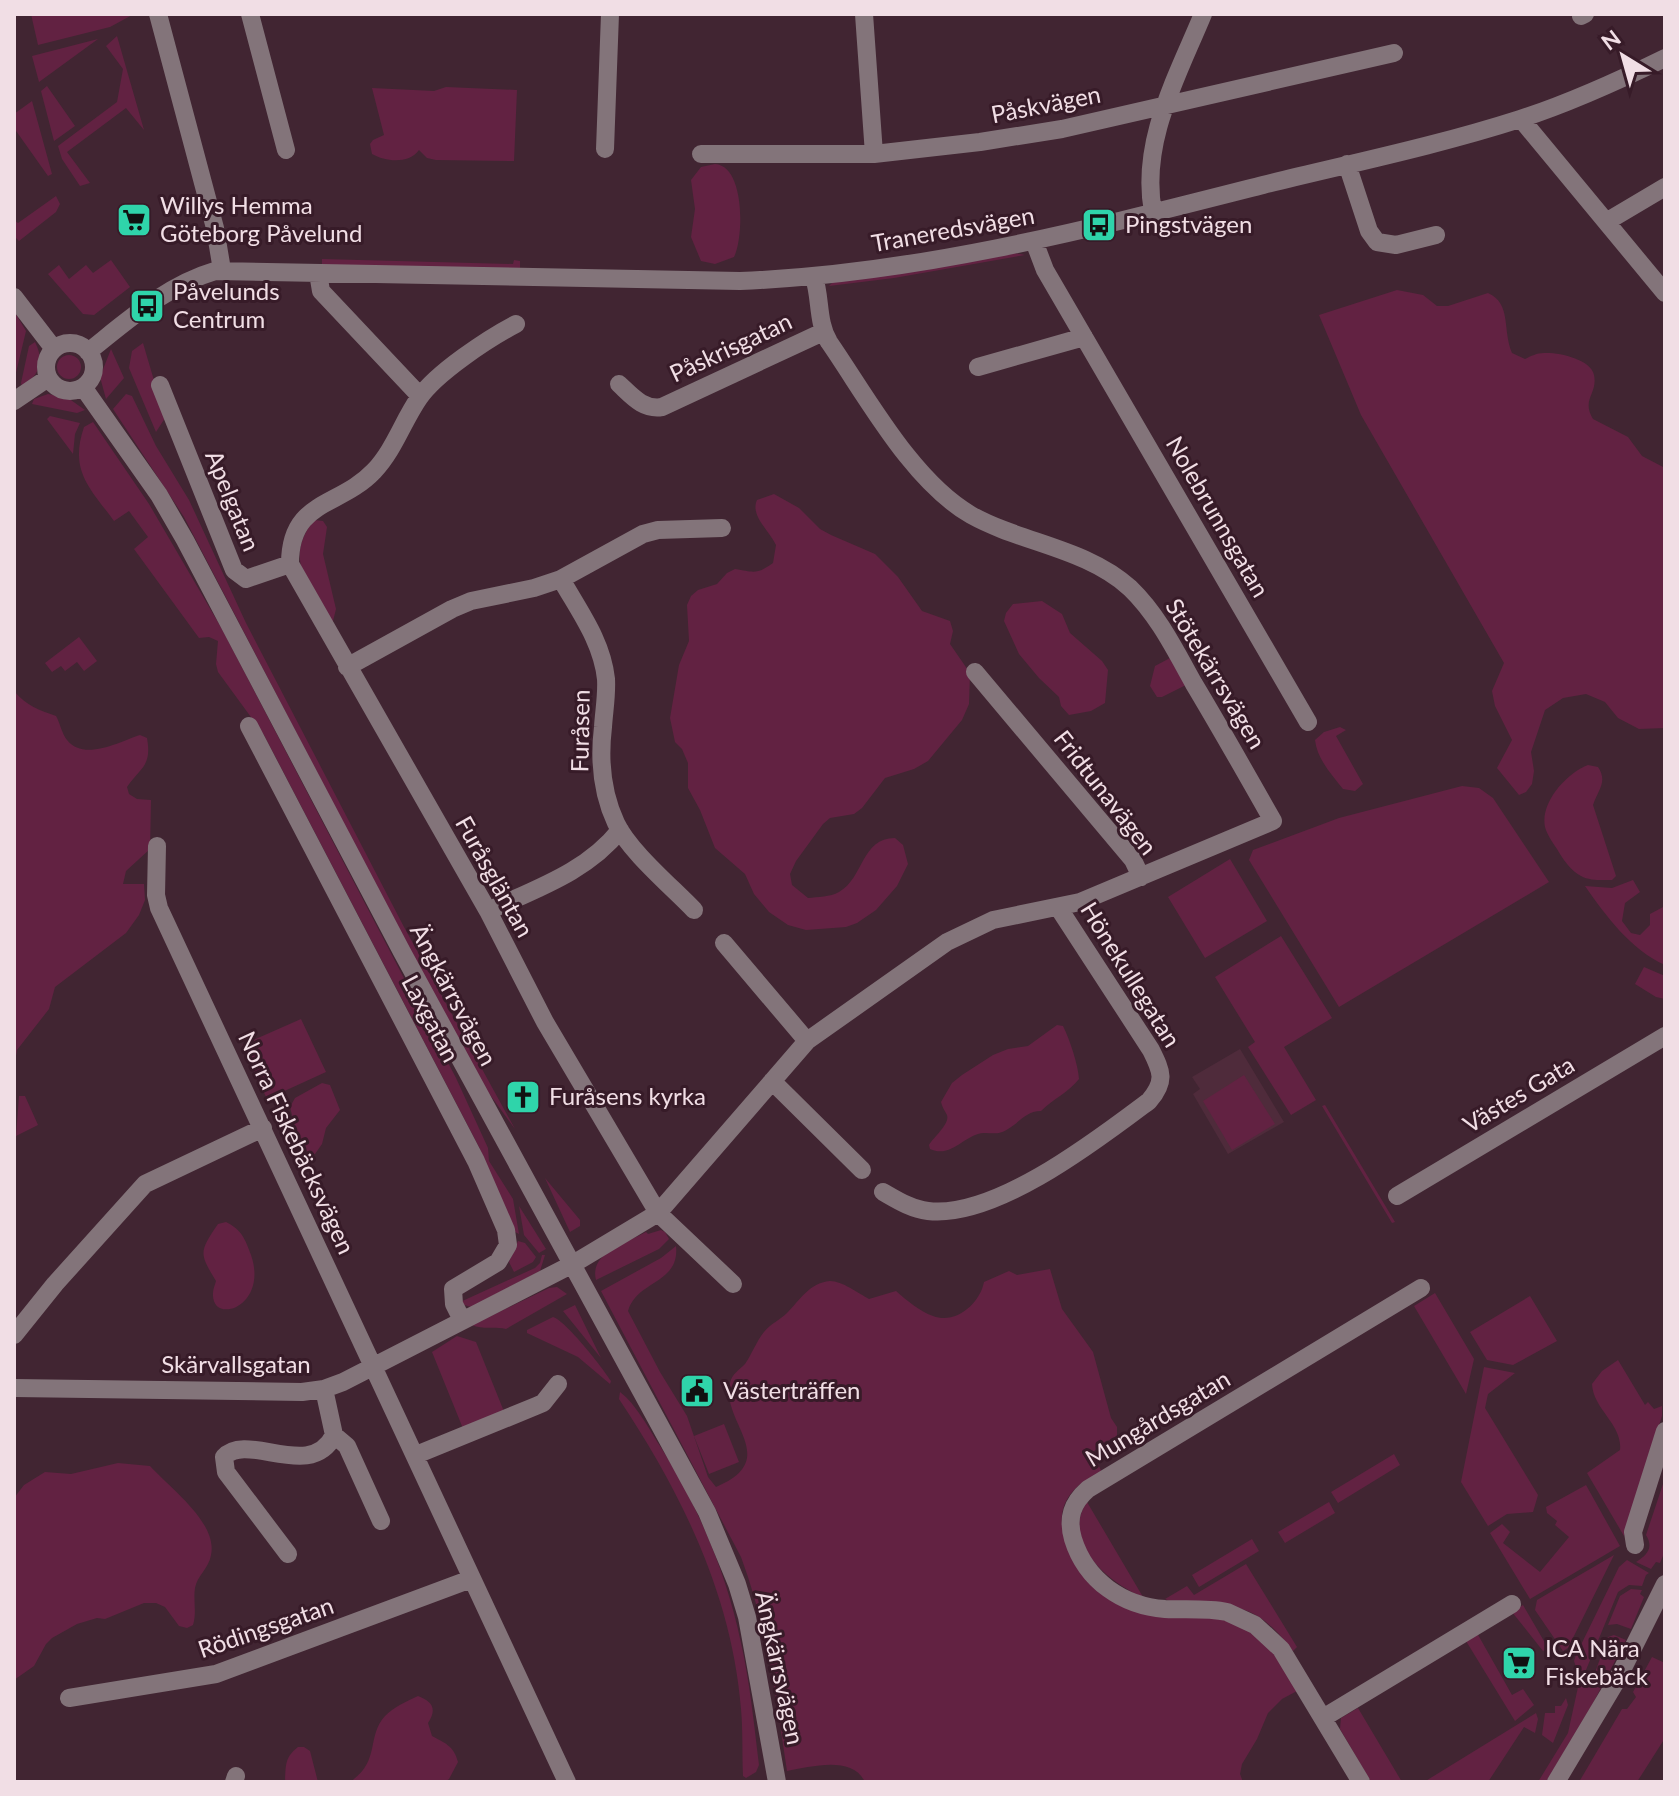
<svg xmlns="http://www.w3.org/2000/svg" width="1679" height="1796" font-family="Lato,sans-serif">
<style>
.built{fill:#4f2b3b}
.green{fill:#622242}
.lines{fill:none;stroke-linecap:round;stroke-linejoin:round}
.minor{stroke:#83747a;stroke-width:18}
.labels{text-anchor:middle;stroke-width:6;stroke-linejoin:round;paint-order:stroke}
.street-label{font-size:24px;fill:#f1dee5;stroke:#371b28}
.poi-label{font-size:24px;fill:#f1dee5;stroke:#371b28;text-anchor:start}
</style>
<rect width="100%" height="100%" fill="#412532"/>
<!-- built -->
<path class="built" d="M1240,1049l44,73 -56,32 -35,-60 7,-5 -8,-12z"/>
<!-- green -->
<path class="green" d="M31,14h103l-24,13 -72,18z
M117,36l27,94 -18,-22 -59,44 23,31 -10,3 -18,-27 -4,-13 59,-44 6,-33 -17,-23z
M98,39l-59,43 -7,-26z
M47,86l28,40 -21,15 -13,-50z
M446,87l71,3 -3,71 -78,-1 -9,-2 -8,-8c-10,14 -33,12 -47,4l-2,-10 3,-4 11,-5 -12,-47 62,3z
M32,101l20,73 -4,2 -34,-48v-14z
M715,164c30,2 29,73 19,93l-19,7 -14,-3 -10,-24 4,-28 -4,-29 10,-13z
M56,196l4,8 -4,8 -37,29 -5,-5v-16l4,3z
M1014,253l11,2 -131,23 -65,8 4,-4z
M322,259l191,5 1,-4 6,1v7l-198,-2z
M111,260l19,27 -36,28 -11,-1 -35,-40 11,-9 10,14 17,-14 7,8z
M1397,290l26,5 14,11h11l40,-13c24,11 14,36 24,60l13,6c6,-3 12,-6 19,-6 14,-1 47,6 50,22 4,19 -13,24 -1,44l35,18 14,19 23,12v260l-26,1 -21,-11 -13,-16 -19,-8 -23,4 -18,12 -14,42 3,19 -2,13 -6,8 -7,3 -22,-27 15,-28 -17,-34 -3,-15 12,-28 -143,-248 -42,-100z
M14,311l12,20 -12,50z
M35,342c10,20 4,33 -13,45l-1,-4 8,-37z
M143,343l22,75 -9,14 -27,-64 3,-17z
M111,349l13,29 -18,21 -6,-22z
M57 367a12 12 0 1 1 24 0a12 12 0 1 1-24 0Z
M48,394l20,4 17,12 -8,3 -45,-9 2,-5z
M126,394l6,2 24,50 33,54 57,123 158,304 111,202 -30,-41 -35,-60 -266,-511 -71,-108z
M50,416l30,7 -5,11 -2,20 -26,-35z
M93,422l56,82 73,125 234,449 32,70 1,13 24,38 6,35 -4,-2 -36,-85 -215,-412 -46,-63 -2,-8 2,-23 -9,-4 -10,1 -65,-89 14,-12 -19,-26 -15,10c-24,-33 -45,-50 -30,-94z
M774,494l25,14 21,21 11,6 44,19 23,23 24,34 28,10 3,10 -3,13 20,29 -1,31 -7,16 -34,41 -14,8 -29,9 -23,30 -8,6 -24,4 -7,6 -27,37 -6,13 2,11 16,13c10,-1 22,-1 31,-6 25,-14 22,-54 56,-54l8,7 5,19 -11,22 -21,24 -19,13 -11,4 -40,3 -18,-5 -19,-13 -15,-18 -9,-20 -30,-26 -15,-38 -12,-22v-25l-6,-14 -7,-7 -5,-24 9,-53 10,-24 -2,-36 4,-9 7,-6 19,-6 10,-11 8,-4c19,3 21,6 38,-6l3,-18c-7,-15 -26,-29 -19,-45z
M314,520l9,1 4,6 -4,27 13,55 -4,16c-21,-39 -50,-64 -18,-105z
M1042,601l20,13 8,19 32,28 6,9 -3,33 -14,8 -22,4 -8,-9 -2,-9 -20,-19 -20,-24 -15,-33 2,-8 7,-9z
M79,637l18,24 -13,10 -7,-9 -12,9 -4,-5 -9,6 -7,-9z
M1170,658l16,27 -24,12h-5l-7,-11 5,-20z
M14,691c13,15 25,19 42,25 4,7 6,18 11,24 17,22 54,1 73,-5l7,3c5,28 -6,29 -20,49l2,7 8,5 14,1 -1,49 -24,22 -3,13h21l1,16 -6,15 -13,18 -71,54 -6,22 -32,41 -3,17z
M1340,727l6,3 -10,6 27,48 -8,7 -12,-2c-11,-14 -26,-30 -28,-49l9,-8z
M1588,765l10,2c10,15 0,23 -5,38l23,71 -4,4c-10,0 -22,1 -31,-4 -10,-5 -19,-18 -24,-27 -5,-7 -10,-15 -12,-22 -5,-25 22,-54 43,-62z
M1462,786l17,2 14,10 56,84 -210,125 -90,-147 4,-10 86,-32z
M1230,859l37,62 -62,37 -37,-61z
M1633,880l7,12 -15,11 -3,18 9,12 9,2 10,-10v-11l15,-8v59c-34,-15 -59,-49 -80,-79l27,2z
M1281,936l51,82 -48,29 32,53 -25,15 -43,-68 7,-5 -40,-65z
M1644,967l21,9v23l-9,-2 -21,-13z
M301,1019l25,53 -59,27 -25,-54z
M1057,1025l6,1c7,14 15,39 16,53 -10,13 -26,20 -38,32 -15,0 -21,11 -33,18 -9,6 -15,4 -24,4 -20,1 -32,26 -54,16l-1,-4c5,-8 21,-21 18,-30 -2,-4 -5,-8 -6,-13l11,-19 10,-8 31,-20 15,-6 20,-3z
M1244,1075l31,49 -43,26 -29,-49z
M322,1083l8,2 10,25 -14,18 -4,16 -7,10 -7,-1 -13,-26 -5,-20 5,-9z
M19,1096h6l13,29 -22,11z
M1325,1105l70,117 -3,1 -70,-117z
M545,1178l35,42v6l-10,6z
M519,1206l27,43 -7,4 -15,-18z
M226,1222c16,8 19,17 25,33 18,52 -40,71 -38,38 0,-4 2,-8 3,-12 -17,-28 -17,-29 2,-57z
M661,1230l4,2 4,7 -10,10 -63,31c-7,-27 30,-37 50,-48l2,2z
M518,1241l7,2 11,14 -3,5 -19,10 -5,-10z
M676,1246c4,38 -39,34 -48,65l32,61 27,44 21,61 8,10c67,-28 4,-65 14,-104 2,-9 9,-13 15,-19 7,-10 11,-22 19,-32 6,-8 16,-12 23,-19 13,-13 22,-30 43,-32 12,0 28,12 39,18l27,-8c10,9 25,21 37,25 23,9 47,-13 51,-34l25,-11 8,4 33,-6 12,40 31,43 18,66 6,9v11l-11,3 -13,11 9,21c-10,4 -21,9 -28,17 -29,30 0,74 21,98 41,10 138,25 166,52 16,14 25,34 36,51l-15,8 -14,14 -11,26 -15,25 -2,10 3,8h-378c-13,-27 -54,-15 -78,-11 -11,-73 -20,-144 -46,-214l-140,-266 60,-33z
M542,1255h3l-5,16 -69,36 -13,-4 77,-35 5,-5z
M557,1287l10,7 -61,35c-12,-3 -23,1 -34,-4l77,-37z
M1435,1293l39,66 -8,35 -52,-88z
M1530,1296l27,45 -44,24 -26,-5 -17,-28z
M575,1305l26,53 -38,-47z
M553,1317c12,3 50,51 58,64l-1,3 -32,-27 -51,-24v-3z
M457,1336l19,6 29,72 -41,17 -32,-79z
M1618,1360l27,45 3,-3 6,7 8,-3v10l-38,120 -37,-63 33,-23c3,-25 -27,-41 -28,-66l10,-13z
M1484,1367l31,6 -27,21 -3,14 53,87 -5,17 -26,2 -19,12 -27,-44z
M620,1392c16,12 29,37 40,54 38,59 67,129 81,197 9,40 13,81 18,122l-3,7 -10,6 -3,-2c-1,-23 0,-45 -2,-67 -9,-114 -60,-217 -122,-310z
M724,1424l15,38 -30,12 -15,-38z
M1394,1454l6,11 -62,38 -7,-11z
M118,1463l32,3c20,22 68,57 61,89 -2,13 -14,21 -16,33 -2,13 2,24 -2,37l-6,3 -8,-2 -14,-19 -9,-4h-12l-39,16 -8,-1 -20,6 -25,14 -6,6 -12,22 -20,14v-182l10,-13 21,-13 26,2z
M1665,1478v73l-5,12 -4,-1 -5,7 -15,-7c11,-7 18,-14 10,-27z
M1586,1485l34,61 -90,53 -40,-66 12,-9 8,8 -7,11 37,29 29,-35 -14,-12 2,-4 -10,-8 -1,-6z
M1087,1502l56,95c-34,-14 -83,-55 -56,-95z
M1329,1502l6,11 -50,30 -7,-11z
M1252,1539l7,12 -60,36 -7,-12z
M1614,1555l-46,93 -5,3 -28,-41 2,-10z
M1627,1560l22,13 -3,2 -4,11 -13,-1 -11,7 -32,78 -8,3 -4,-12 2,-6 43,-88z
M1246,1564l51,83 -4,4c-29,-37 -44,-45 -90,-48 -13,0 -27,1 -38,-4l22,-13 7,9z
M1631,1589l11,1 -2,4 4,3 -13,32 -14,-5 -9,1 12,-29z
M1523,1605l25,43 -5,3 -31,-39z
M1477,1633l35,62 11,-6 11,16 -19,16 -49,-80z
M1614,1635l12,5 -34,65 -46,77h-8l30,-49 10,-46 15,-9 15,-41z
M1652,1657l13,6v75l-28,44h-58l43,-73h5l9,-12 -3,-5z
M418,1696c15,6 19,13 10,27l4,13c13,7 22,10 26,26l-9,17 -4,3h-95c31,-21 16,-45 35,-66 9,-9 22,-15 33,-20z
M1566,1698l2,7 -15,38 -11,-8 3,-22h10v-7h6z
M1358,1708l44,74h-31l-31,-53 1,-11z
M1536,1713l2,6 -3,14 -11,-6 -36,55h-64z
M298,1747h6l6,4 8,31h-33c1,-16 -1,-24 13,-35z"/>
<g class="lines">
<!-- minor -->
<path class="minor" d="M158,14l57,214 7,42
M250,14l36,136
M864,14l10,140
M1581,16l4,-2
M1521,119l144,174
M605,149l5,-135
M701,154h173l106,-12 82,-13 332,-76
M1347,164l22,67 8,11 19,3 40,-10
M1153,212c-13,-70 24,-135 50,-198
M1606,222l59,-35
M1034,241l11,29 263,452
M318,273l3,18 99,105
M14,297l40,52
M46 367a24 24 0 1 1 48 0a24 24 0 1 1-48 0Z
M88,352c39,-31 79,-67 127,-81l525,10c178,-7 350,-52 523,-96 85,-21 173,-39 257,-66 50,-16 98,-38 145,-61
M978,367l106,-30
M619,384c13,12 24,26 43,23l161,-75
M160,385l74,185 12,9 44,-15c0,-65 49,-56 84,-93 20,-21 29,-50 45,-73 17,-25 70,-60 97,-74
M83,387l76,108 26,45 217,412 305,560 30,72 10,33 30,165
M14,401l34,-23
M290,564l198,347 57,111 113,191 75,71
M561,579c18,32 41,62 45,100 1,16 -2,32 -3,48 -4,33 -1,66 13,96 13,28 56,64 78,87
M347,667l105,-58 19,-8 63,-13 27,-9 82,-45 15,-4 64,-2
M975,672l158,188 8,17
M249,726l227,435 30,69 2,15 -10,17 -45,27 1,15 8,16
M157,846l-1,49 3,13 408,874
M488,911c47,-22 99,-39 132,-81
M724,943l83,98
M772,1081l90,89
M883,1192c14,8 28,17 45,19 67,8 169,-71 221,-110 17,-20 13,-29 2,-51l-93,-143
M1397,1196l268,-160
M14,1335l41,-51 90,-100 118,-56
M14,1388l288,4 22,-3 19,-7 230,-118 85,-51 149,-172 140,-99 46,-22 87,-18 193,-81c-26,-46 -52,-92 -79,-137 -19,-34 -36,-69 -64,-96 -44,-40 -109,-45 -159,-73 -59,-34 -104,-118 -142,-173 -12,-20 -8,-43 -15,-65
M334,1435l13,11 34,75
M416,1455l120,-49 7,-3 15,-19
M1635,1545l-2,-13 32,-101
M288,1554l-62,-82 -2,-15c23,-26 87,25 110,-22l-10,-46
M69,1698l147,-24 255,-95
M1323,1718l189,-114
M234,1782l2,-6
M1361,1782l-80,-133 -26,-24 -28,-13c-20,-4 -41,-2 -62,-3 -42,-3 -79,-28 -92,-70 -6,-21 -1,-36 15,-50l333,-201
M1556,1782l61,-102 48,-96"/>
</g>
<!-- icons -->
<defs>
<g id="supermarket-square" transform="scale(1.8)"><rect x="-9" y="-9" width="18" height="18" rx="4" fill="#2fd4aa" stroke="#371b28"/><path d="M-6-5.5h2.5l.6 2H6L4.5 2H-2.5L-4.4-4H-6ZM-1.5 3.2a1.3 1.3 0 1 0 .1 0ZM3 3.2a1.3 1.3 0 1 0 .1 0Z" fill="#111"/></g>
<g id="bus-square" transform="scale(1.8)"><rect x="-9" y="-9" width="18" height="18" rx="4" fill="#2fd4aa" stroke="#371b28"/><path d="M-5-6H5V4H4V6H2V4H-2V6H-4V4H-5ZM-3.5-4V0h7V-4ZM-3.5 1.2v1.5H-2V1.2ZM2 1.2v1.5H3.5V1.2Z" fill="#111"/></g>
<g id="church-square" transform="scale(1.8)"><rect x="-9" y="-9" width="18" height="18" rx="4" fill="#2fd4aa" stroke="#371b28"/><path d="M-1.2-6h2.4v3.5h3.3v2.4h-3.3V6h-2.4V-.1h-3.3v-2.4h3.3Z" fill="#111"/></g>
<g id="civic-square" transform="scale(1.8)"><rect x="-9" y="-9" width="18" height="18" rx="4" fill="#2fd4aa" stroke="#371b28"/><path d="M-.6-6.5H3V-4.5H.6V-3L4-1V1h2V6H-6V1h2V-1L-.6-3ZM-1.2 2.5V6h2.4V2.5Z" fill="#111"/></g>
</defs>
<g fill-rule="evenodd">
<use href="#supermarket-square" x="134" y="220"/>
<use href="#bus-square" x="1099" y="225"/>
<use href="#bus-square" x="147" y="306"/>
<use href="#church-square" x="523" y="1097"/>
<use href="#civic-square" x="697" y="1391"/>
<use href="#supermarket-square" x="1519" y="1663"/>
</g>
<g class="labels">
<!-- street labels -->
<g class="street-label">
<text transform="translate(1046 105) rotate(-11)" y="8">Påskvägen</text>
<text transform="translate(953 230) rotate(-10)" y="8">Traneredsvägen</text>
<text transform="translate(731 348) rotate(-25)" y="8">Påskrisgatan</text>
<text transform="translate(232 501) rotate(68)" y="8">Apelgatan</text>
<text transform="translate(1217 517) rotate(60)" y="8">Nolebrunnsgatan</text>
<text transform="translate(1215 674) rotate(59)" y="8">Stötekärrsvägen</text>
<text transform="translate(581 731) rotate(-89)" y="8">Furåsen</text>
<text transform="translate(1105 793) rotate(52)" y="8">Fridtunavägen</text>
<text transform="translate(494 877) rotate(61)" y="8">Furåsgläntan</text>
<text transform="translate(1130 975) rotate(58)" y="8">Hönekullegatan</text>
<text transform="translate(453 995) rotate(62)" y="8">Ängkärrsvägen</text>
<text transform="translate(430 1019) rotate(62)" y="8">Laxgatan</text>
<text transform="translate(1519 1095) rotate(-31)" y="8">Västes Gata</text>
<text transform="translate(296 1143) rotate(65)" y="8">Norra Fiskebäcksvägen</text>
<text x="236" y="1373">Skärvallsgatan</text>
<text transform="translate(1158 1419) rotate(-31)" y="8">Mungårdsgatan</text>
<text transform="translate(266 1628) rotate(-19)" y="8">Rödingsgatan</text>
<text transform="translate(779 1668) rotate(78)" y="8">Ängkärrsvägen</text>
</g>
<!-- poi labels -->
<g class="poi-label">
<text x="160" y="214">Willys Hemma<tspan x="160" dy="28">Göteborg Påvelund</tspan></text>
<text x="1125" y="233">Pingstvägen</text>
<text x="173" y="300">Påvelunds<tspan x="173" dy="28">Centrum</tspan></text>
<text x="549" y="1105">Furåsens kyrka</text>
<text x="723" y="1399">Västerträffen</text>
<text x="1545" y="1657">ICA Nära<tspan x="1545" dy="28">Fiskebäck</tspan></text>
</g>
</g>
<!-- border -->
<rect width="1679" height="1796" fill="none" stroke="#f1dee5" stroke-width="32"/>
<!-- north arrow -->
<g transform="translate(1623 56) rotate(323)" stroke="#371b28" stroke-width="6" paint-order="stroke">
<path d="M0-6L14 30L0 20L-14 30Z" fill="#f1dee5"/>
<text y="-12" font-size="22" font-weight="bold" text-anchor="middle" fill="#f1dee5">N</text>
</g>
</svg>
